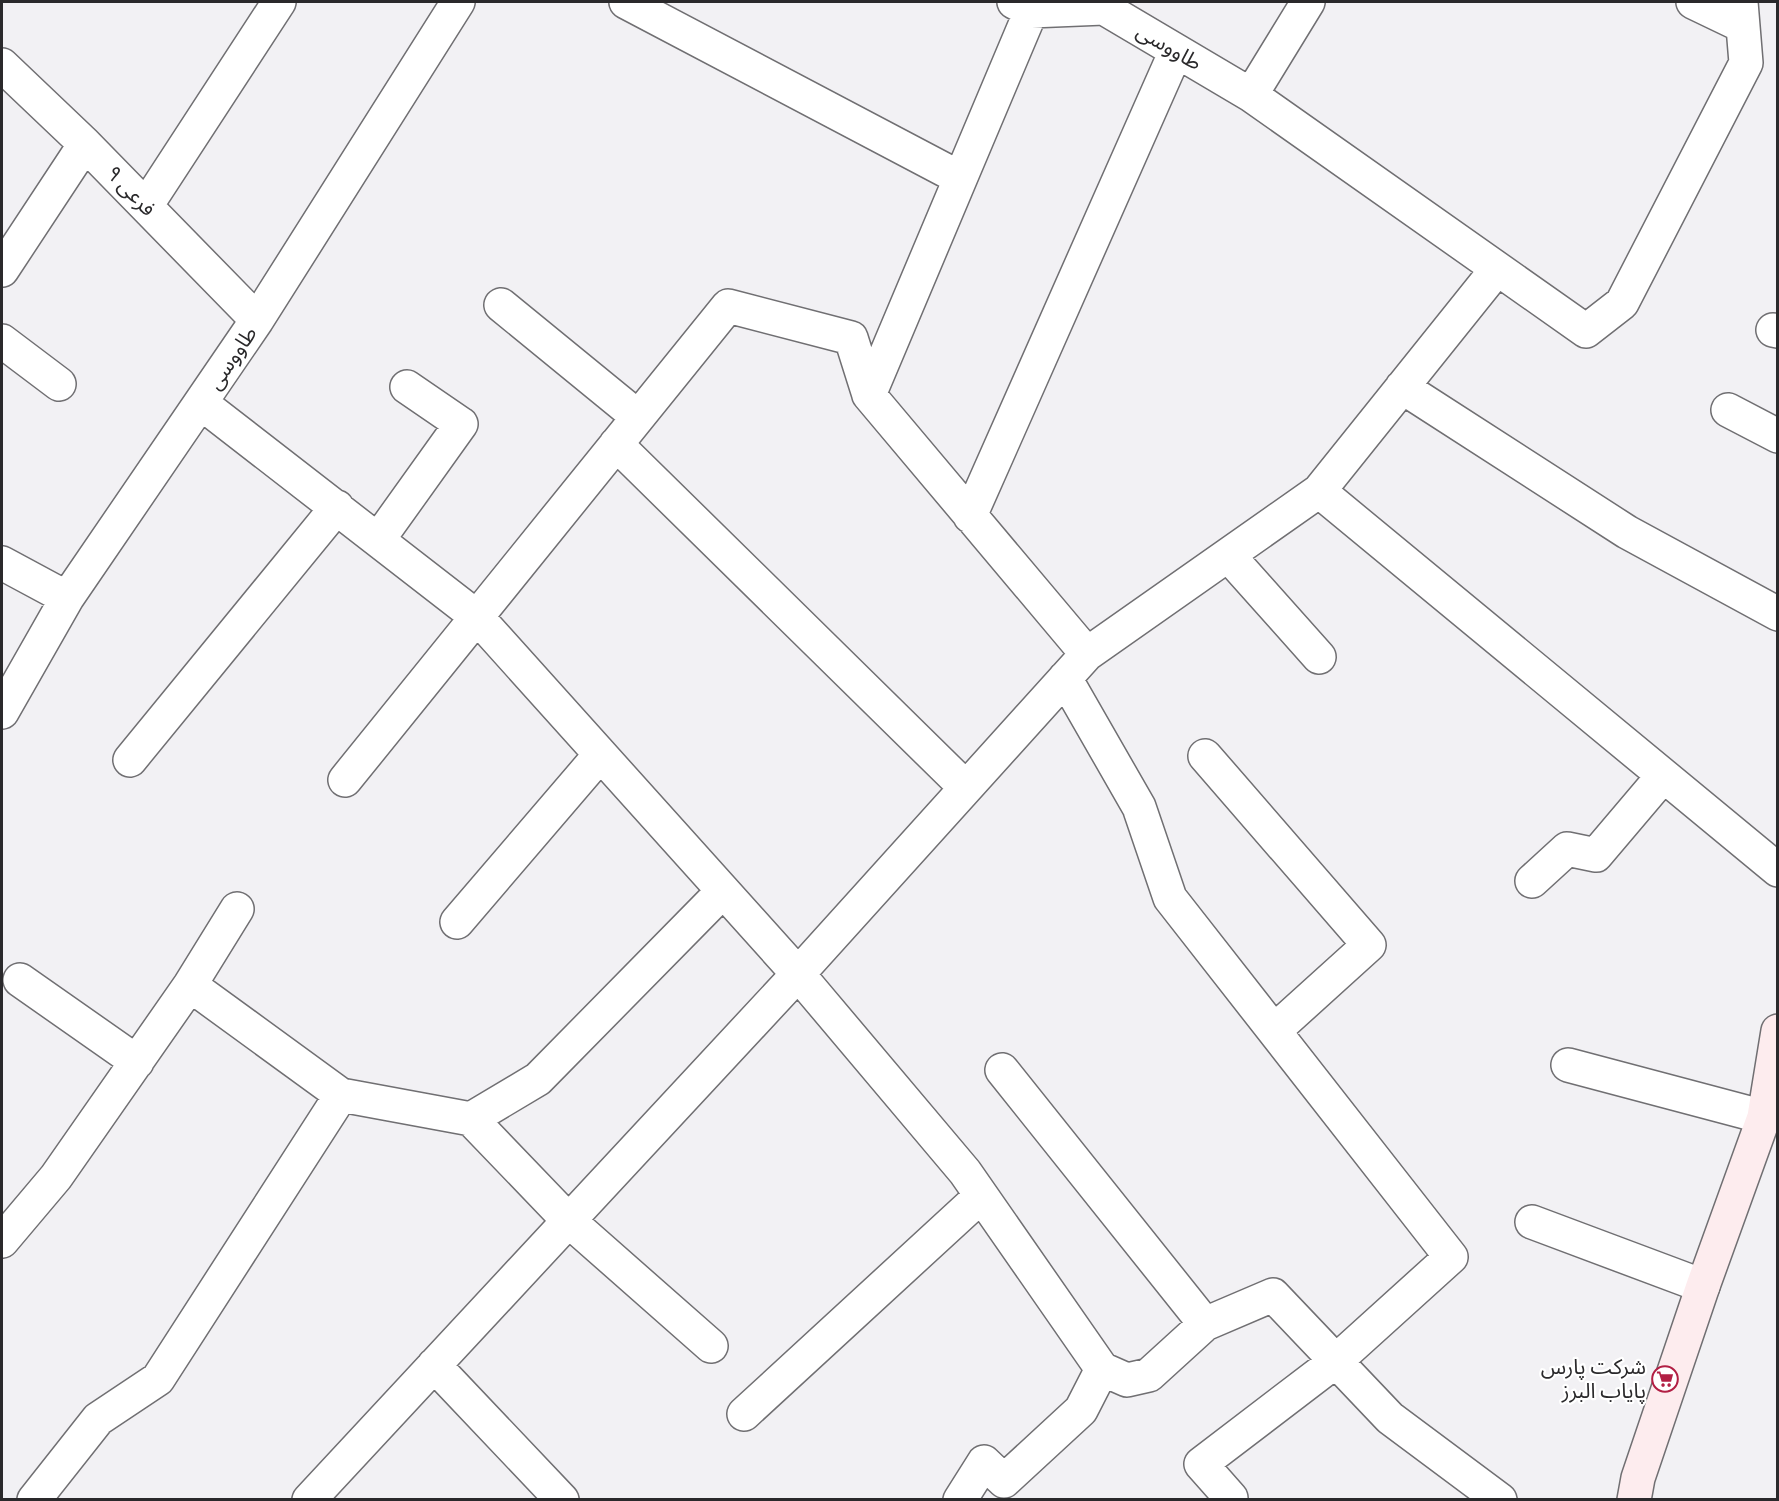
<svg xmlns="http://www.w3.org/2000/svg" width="1779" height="1501" font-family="'Source Serif 4','Noto Sans Arabic',serif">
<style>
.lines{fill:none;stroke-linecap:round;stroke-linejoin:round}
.street-casing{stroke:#706f72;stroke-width:36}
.secondary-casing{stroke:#706f72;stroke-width:36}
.street{stroke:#fff;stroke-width:33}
.secondary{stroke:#fdecee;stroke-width:33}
.labels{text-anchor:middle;stroke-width:4.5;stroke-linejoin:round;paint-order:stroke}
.street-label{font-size:21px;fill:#2a292b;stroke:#fff}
.poi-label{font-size:21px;fill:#2a292b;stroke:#fff;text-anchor:end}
</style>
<rect width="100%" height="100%" fill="#f2f1f4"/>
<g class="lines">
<!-- street casing -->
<g class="street-casing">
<path id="street" d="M626,2l334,176
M1014,2l17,9 73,-3 147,87 335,236 36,-28 124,-240 -5,-61
M1693,2l50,24
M1031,11l-162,384 218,259
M2,65l83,79 172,176
M1251,95l57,-93
M146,206l133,-204
M2,270l83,-126
M501,305l137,112
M1773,330l5,1
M2,341l57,43
M1402,387l225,145 151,82
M201,403l276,214 321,357 167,198 137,197 25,11 22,-5 56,-51 68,-29 117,123 110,82
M1728,410l50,26
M616,444l350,344
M1319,491l459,379
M970,516l206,-465
M378,540l83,-116 -54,-37
M1228,555l91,102
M2,563l65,35
M1065,678l74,129 31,91 281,359 -115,104 -135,103 30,34
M2,712l65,-114 190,-278 201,-318
M1205,756l164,189 -95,86
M130,760l207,-253
M345,780l383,-474 123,32 18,57
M1532,881l35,-32 29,6 67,-79
M457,922l143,-167
M20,980l117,82
M190,985l151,110 130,24 97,101 143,126
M1568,1065l196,52
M1002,1070l203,254
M471,1119l67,-40 185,-188
M1532,1222l171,64
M2,1241l54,-64 134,-192 47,-76
M434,1365l128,135
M744,1414l237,-218
M34,1500l64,-81 60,-40 183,-284
M309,1500l489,-526 289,-320 232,-163 178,-222
M960,1500l24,-38 20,19 77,-71 21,-41"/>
</g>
<!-- secondary casing -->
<g class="secondary-casing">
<path id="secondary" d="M1634,1500l4,-22 65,-192 61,-169 14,-86"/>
</g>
<!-- street -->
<use href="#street" class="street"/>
<!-- secondary -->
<use href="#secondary" class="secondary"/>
</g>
<!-- icons -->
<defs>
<g id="supermarket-ring" transform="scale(1.35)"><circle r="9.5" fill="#fff" stroke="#b21f44" stroke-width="1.5"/><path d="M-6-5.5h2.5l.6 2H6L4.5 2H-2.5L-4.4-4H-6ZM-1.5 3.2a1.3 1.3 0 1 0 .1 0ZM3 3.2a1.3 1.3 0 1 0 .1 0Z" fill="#b21f44"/></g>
</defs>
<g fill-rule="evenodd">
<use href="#supermarket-ring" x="1665" y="1379"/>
</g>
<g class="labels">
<!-- street labels -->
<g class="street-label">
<text transform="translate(1169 47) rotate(30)" y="7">طاووسی</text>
<text transform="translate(131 191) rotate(46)" y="7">فرعی ۹</text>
<text transform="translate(232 358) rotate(-56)" y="7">طاووسی</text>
</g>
<!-- poi labels -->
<g class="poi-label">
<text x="1646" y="1374">شرکت پارس<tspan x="1646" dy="24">پایاب البرز</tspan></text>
</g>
</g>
<!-- border -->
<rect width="1779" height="1501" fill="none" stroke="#2a292b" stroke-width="6"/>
</svg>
